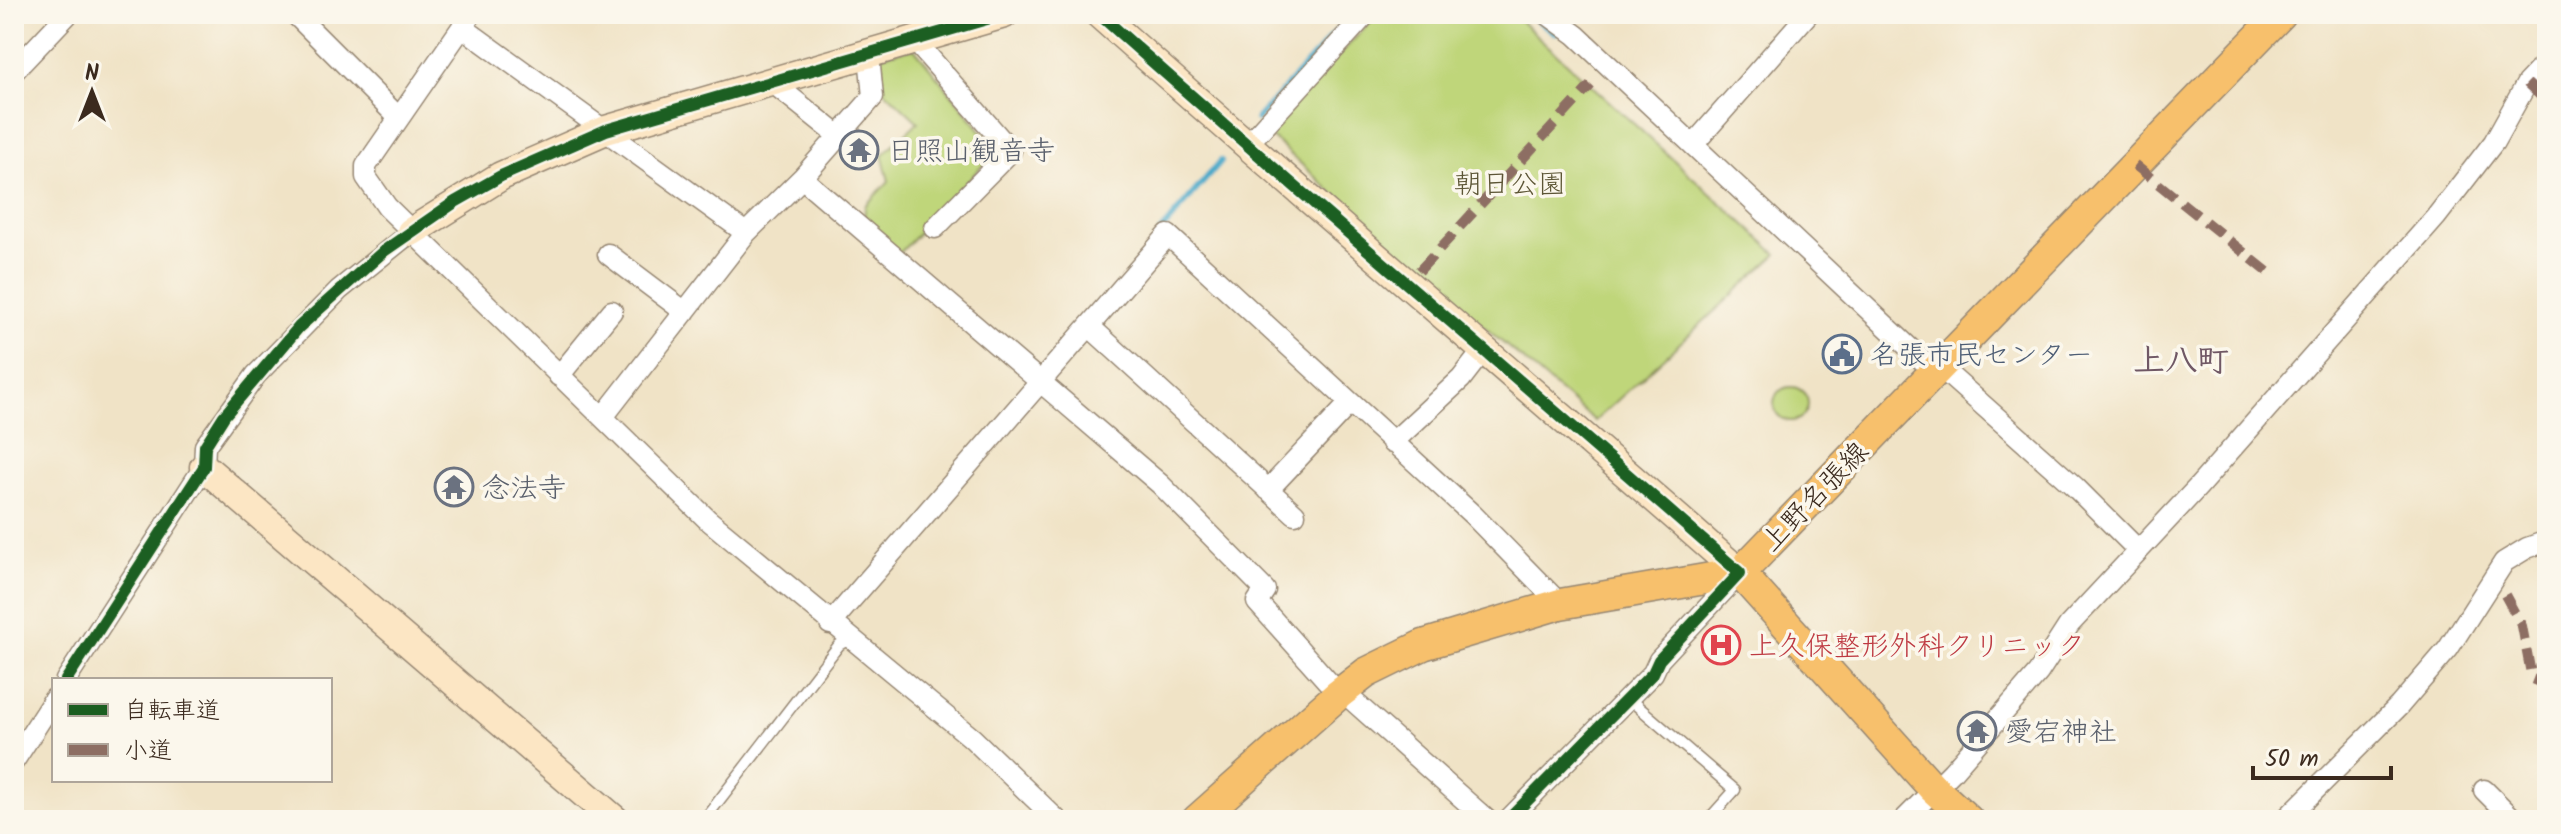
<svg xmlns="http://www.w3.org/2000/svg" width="2561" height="834" font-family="Kalam,'Klee One',sans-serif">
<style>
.green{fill:#bfd67a;stroke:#7d804c;stroke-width:2}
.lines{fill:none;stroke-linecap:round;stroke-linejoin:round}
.stream{stroke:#4aa9c9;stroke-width:6}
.lane-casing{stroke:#968672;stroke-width:13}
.street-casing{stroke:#968672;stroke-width:23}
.secondary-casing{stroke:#968672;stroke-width:31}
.primary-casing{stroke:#968672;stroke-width:33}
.lane{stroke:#fff;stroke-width:10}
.street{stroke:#fff;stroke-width:20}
.secondary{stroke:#fce6c4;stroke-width:28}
.primary{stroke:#f7c06c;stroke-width:30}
.quiet{stroke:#8d6e63;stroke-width:10;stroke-dasharray:20 10;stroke-linecap:butt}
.cycleway-casing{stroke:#fbf7ec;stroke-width:17}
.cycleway{stroke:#1b5e20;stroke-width:12}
.labels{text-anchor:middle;stroke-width:7;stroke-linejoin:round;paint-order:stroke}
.worship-label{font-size:28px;fill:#5b616d;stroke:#fbf7ec;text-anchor:start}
.park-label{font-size:28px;fill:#5c5535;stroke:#fbf7ec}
.service-label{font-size:28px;fill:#4e5e75;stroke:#fbf7ec;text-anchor:start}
.street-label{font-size:28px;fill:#3b2a1e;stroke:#fbf7ec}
.health-label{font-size:28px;fill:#be3a42;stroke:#fbf7ec;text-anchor:start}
.quarter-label{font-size:32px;font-weight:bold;fill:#705865;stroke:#fbf7ec}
</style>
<rect width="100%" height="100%" fill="#fbf7ec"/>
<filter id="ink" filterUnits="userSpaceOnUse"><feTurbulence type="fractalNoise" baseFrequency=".0125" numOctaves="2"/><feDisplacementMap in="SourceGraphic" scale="16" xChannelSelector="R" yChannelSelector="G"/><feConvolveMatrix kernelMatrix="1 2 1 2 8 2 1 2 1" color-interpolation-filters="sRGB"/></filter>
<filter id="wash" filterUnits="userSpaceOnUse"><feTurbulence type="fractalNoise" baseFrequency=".006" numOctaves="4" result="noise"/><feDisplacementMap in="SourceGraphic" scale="32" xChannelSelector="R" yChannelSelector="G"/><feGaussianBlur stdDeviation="1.8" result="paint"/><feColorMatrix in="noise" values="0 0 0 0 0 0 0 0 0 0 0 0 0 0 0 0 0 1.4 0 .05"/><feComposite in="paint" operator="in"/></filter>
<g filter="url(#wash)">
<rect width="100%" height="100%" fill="#f0e3c6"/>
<!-- green -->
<path class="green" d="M1378,14h135l264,240 -182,167 -172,-146 -157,-143z
M914,48l83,102 -99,105 -34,-33 1,-16 24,-25 -7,-26 36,-33 -35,-33 -5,-33z
M1774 404a17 17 0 1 1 34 0a17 17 0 1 1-34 0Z"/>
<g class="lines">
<!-- stream -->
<path class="stream" d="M1529,14l27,19 28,-19
M1257,119l95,-105
M1161,231l60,-70"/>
</g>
</g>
<g filter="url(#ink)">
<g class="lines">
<!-- lane casing -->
<g class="lane-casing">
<path id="lane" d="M1628,698l107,92 -27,30
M704,820l135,-175 10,-6"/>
</g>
<!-- street casing -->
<g class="street-casing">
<path id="street" d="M295,14l104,104
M471,14l-105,152v11l21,30 320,312 265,219 85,82
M1547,14l29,21 359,337
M462,27l284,206
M916,42l95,109 -76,77
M14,71l54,-57
M773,83l66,53
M1693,145l115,-131
M1246,146l120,-132
M802,178l358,306 105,106 -8,12 82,92
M608,254l77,58
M1089,326l206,188
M1940,367l135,120 62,62
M559,376l53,-65
M603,417l143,-184 56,-55 71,-81 -4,-42
M1392,443l69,-64 24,-31
M1268,490l81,-86
M830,624l338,-389 305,280 87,89
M66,680l138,-213 1,-21 51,-71 83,-85 72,-58
M1342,691l145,129
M14,761l40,-62
M2484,790l30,30
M1508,820l145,-147 6,-13 81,-87
M1904,820l48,-48 86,-99 31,-48 129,-138 238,-270 58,-75 33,-59 20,-21
M2285,820l114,-114 49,-57 56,-87 23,-14 20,-7"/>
</g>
<!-- secondary casing -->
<g class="secondary-casing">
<path id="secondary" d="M1099,14c211,189 428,371 641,559
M411,232l90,-56 105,-46 398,-116
M204,467l411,353"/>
</g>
<!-- primary casing -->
<g class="primary-casing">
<path id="primary" d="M1740,573l193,215 35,32
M1197,820l142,-126 27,-21 57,-28 137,-41 180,-31 541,-559"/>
</g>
<!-- lane -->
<use href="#lane" class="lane"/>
<!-- street -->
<use href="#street" class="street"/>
<!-- secondary -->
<use href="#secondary" class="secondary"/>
<!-- primary -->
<use href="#primary" class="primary"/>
<!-- quiet -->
<path class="quiet" d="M2527,83l20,19
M2135,165l133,107
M1419,271l172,-186
M2505,595l17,31 10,53 15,6"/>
<!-- cycleway casing -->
<g class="cycleway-casing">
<path id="cycleway" d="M1099,14c211,189 428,371 641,559l-81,87 -6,13 -145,147
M66,680l138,-213 1,-21 19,-30 75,-89 85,-76 71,-49 46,-26 105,-46 398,-116"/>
</g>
<!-- cycleway -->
<use href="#cycleway" class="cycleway"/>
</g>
</g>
<!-- icons -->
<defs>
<g id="temple-ring" transform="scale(2)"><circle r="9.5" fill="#fbf7ec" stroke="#6b7280" stroke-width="1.5"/><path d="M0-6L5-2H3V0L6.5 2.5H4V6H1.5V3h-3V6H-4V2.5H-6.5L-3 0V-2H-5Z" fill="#6b7280"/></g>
<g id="civic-ring" transform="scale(2)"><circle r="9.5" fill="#fbf7ec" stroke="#5c6f8a" stroke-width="1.5"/><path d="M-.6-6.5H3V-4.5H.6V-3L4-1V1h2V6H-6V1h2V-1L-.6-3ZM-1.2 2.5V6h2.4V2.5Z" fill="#5c6f8a"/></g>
<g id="hospital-ring" transform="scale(2)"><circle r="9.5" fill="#fbf7ec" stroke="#e0444e" stroke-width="1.5"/><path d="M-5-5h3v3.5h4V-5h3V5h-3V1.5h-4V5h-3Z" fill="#e0444e"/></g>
</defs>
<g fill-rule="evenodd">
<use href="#temple-ring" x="859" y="150"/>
<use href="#civic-ring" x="1842" y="354"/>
<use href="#temple-ring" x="454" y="487"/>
<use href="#hospital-ring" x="1721" y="645"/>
<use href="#temple-ring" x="1977" y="731"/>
</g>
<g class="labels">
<!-- worship labels -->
<g class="worship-label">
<text x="887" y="160">日照山観音寺</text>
<text x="482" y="497">念法寺</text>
<text x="2005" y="741">愛宕神社</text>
</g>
<!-- park labels -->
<g class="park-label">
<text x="1510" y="193">朝日公園</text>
</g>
<!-- service labels -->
<g class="service-label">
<text x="1870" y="364">名張市民センター</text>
</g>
<!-- street labels -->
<g class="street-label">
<text transform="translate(1814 496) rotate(-46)" y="10">上野名張線</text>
</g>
<!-- health labels -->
<g class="health-label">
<text x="1749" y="655">上久保整形外科クリニック</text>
</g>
<!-- quarter labels -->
<g class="quarter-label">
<text x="2181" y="371">上八町</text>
</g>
</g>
<!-- margin -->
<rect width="2561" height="834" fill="none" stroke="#fbf7ec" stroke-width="48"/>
<!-- legend -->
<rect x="52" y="678" width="280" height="104" fill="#fbf7ec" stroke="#aea59a" stroke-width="2"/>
<rect x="68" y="704" width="40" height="12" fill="#1b5e20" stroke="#aea59a" stroke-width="2"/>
<text x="124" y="718" font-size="24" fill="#3b2a1e">自転車道</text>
<rect x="68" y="744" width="40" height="12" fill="#8d6e63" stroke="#aea59a" stroke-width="2"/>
<text x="124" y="758" font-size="24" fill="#3b2a1e">小道</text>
<!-- north arrow -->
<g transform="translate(92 92)" stroke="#fbf7ec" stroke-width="6" paint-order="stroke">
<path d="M0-6L14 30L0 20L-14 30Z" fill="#3b2a1e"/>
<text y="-12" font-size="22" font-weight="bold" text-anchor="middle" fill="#3b2a1e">N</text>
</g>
<!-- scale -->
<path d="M2253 766v12h138v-12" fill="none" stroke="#3b2a1e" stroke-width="4"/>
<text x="2265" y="766" font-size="24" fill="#3b2a1e" stroke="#fbf7ec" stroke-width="6" paint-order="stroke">50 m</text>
</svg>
